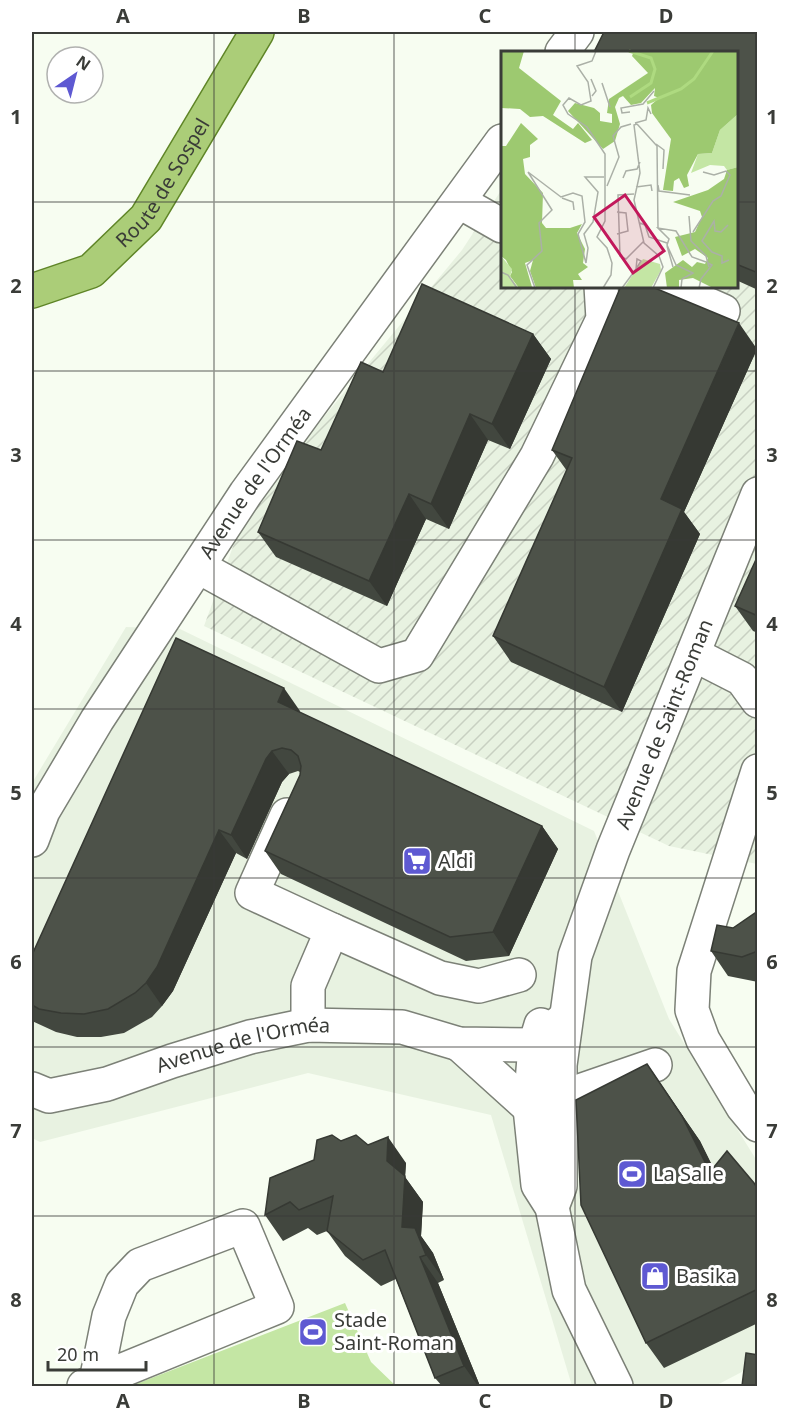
<svg xmlns="http://www.w3.org/2000/svg" width="789" height="1418" font-family="'Noto Sans',sans-serif">
<style>
.built{fill:#e8f2e1}
.industrial{fill:url(#industrial-furrows)}
.pitch{fill:#c4e6a4}
.lines{fill:none;stroke-linecap:round;stroke-linejoin:round}
.minor-casing{stroke:#7c8177;stroke-width:36}
.major-casing{stroke:#5f8527;stroke-width:36}
.minor{stroke:#fff;stroke-width:33}
.major{stroke:#abcd78;stroke-width:33}
.wall{fill:#42473f}
.shaded-wall{fill:#363933}
.building{fill:#4d5249;stroke:#363933;stroke-width:1.5}
.grid{fill:none;stroke:#3a3c38;stroke-width:1.5;stroke-opacity:0.55}
.labels{text-anchor:middle;stroke-width:6;stroke-linejoin:round;paint-order:stroke}
.street-label{font-size:20px;fill:#3a3c38;stroke:#fff}
.poi-label{font-size:20px;fill:#3a3c38;stroke:#fff;text-anchor:start}
.inset-river{fill:none;stroke:#aeda80;stroke-width:3}
.inset-road{fill:none;stroke:#abb0a7;stroke-width:1.5}
.view{fill:#c2185b;fill-opacity:0.15;stroke:#c2185b;stroke-width:3}
.inset-edge{fill:none;stroke:#3a3c38;stroke-width:3}
.neatline{fill:none;stroke:#3a3c38;stroke-width:2}
.grid-label{font-size:20px;text-anchor:middle;font-weight:bold;fill:#3a3c38}
</style>
<defs>
<pattern id="industrial-furrows" width="10" height="10" patternUnits="userSpaceOnUse" patternTransform="scale(1.5)"><rect width="10" height="10" fill="#e8f2e1"/><path d="M-1 1l2-2M0 10L10 0M9 11l2-2" fill="none" stroke="#c8d0c2"/></pattern>
</defs>
<rect width="100%" height="100%" fill="#f7fdf1"/>
<!-- built -->
<path class="built" d="M126,627l54,2 414,202 75,188 88,142v203l-42,22h-143l-81,-271 -183,-42 -268,69 -8,-4v-355z"/>
<!-- industrial -->
<path class="industrial" d="M606,32h151v832l-88,-18 -465,-220 35,-96 55,-77 168,-203 40,-61v97h234v-234h-144z"/>
<!-- pitch -->
<path class="pitch" d="M345,1303l26,59 25,24h-265z"/>
<g class="lines">
<!-- minor casing -->
<g class="minor-casing">
<g id="minor">
<path d="M562,52l15,-20"/>
<path d="M460,202l42,24"/>
<path d="M666,286l57,25"/>
<path d="M199,567l180,99 38,-11 120,-199 66,-137 -2,-33"/>
<path d="M693,654l49,25 16,22"/>
<path d="M758,771l-64,200 -2,39 11,30 40,67 15,18"/>
<path d="M287,815l-35,78 80,37 -24,56v39"/>
<path id="s1" d="M32,840l11,-29 54,-91 149,-227 256,-352"/>
<path d="M332,930l108,48 39,8 40,-11"/>
<path d="M541,1025l-6,20 -5,63 8,77 14,22 17,83 47,96"/>
<path d="M459,1044l71,64 125,-43"/>
<path id="s2" d="M32,1089l17,7 58,-12 65,-23 78,-24 58,-12 94,2 57,17 76,1 31,-28"/>
<path id="s3" d="M552,1207l8,-21v-121l15,-109 38,-106 145,-356"/>
<path d="M84,1386l193,-79 -34,-81 -103,39 -18,19 -13,32 -13,65"/>
</g>
</g>
<!-- major casing -->
<g class="major-casing">
<g id="major">
<path id="s4" d="M32,291l59,-20 55,-53 111,-186"/>
</g>
</g>
<!-- minor -->
<use href="#minor" class="minor"/>
<!-- major -->
<use href="#major" class="major"/>
</g>
<!-- wall -->
<path class="wall" d="M758,32v258l-22,-10v-228z
M533,334l18,25 -41,90 -22,-9 -39,89 -23,-10 -39,87 -111,-49 -18,-25 125,-160z
M757,349l-73,163 16,22 -78,178 -111,-50 -18,-26 74,-165 -15,-21z
M758,555v78l-5,-2 -18,-25z
M300,711v2l242,113 16,23 -49,107 -43,5 -185,-87 -16,-23 35,-76v-3l-2,-1 -9,3 -7,8 -35,77 -11,-6 -63,138 -11,15 -10,11 -28,16 -23,4h-24l-21,-5 -24,-11v-66z
M758,911v71l-30,-6 -17,-25 22,-23z
M647,1064l53,77 13,27 41,15 4,5v135l-94,45 -18,-25z
M341,1141l27,4 38,18 -1,14 18,25 -2,34 12,17 11,27 -6,3 42,103h-38l-7,-8 -39,-99 -15,7 -36,-30 -18,-25 -10,4 -9,-7 -25,13 -18,-26 49,-55z"/>
<!-- shaded-wall -->
<path class="shaded-wall" d="M739,323l18,26 -73,163 16,22 -78,178 -18,-25 57,-188z
M533,334l18,25 -41,90 -18,-25z
M470,414l18,26 -39,89 -18,-25z
M409,494l17,25 -39,87 -18,-25z
M284,688l16,23 -6,15 -16,-24z
M272,751l17,23 -7,8 -35,77 -16,-24 35,-76z
M542,826l16,23 -49,107 -16,-24z
M219,830l17,23 -63,138 -11,15 -16,-23z
M647,1064l53,77 28,56 -18,-25z
M388,1137l18,26 -1,14 18,25 -2,34 12,17 11,27 -18,-25 -24,-28 -15,-66z
M420,1257l18,26 42,103h-2l-14,-20z"/>
<!-- building -->
<path class="building" d="M604,32h154v241l-22,-9v-212h-142z
M422,284l111,50 -41,90 -22,-10 -39,90 -22,-10 -40,87 -111,-49 39,-91 24,9 40,-88 22,10z
M621,286h29l89,37 -78,176 21,10 -78,178 -111,-51 79,-178 -20,-8z
M758,555v61l-23,-10z
M176,638l108,50 -6,14 264,124 -49,106 -43,5 -185,-86 35,-76 1,-9 -3,-10 -7,-6 -9,-2 -10,3 -6,8 -35,76 -12,-5 -62,137 -11,16 -11,10 -27,16 -24,5 -23,-1 -22,-4 -7,-4v-50z
M758,911v40l-16,6 -31,-6 6,-26 16,3z
M647,1064l35,52 28,56 17,-21 27,32 4,7v99l-112,54 -65,-138 -5,-105z
M332,1135l9,6 15,-6 12,10 20,-8 -1,24 18,15 -3,51 13,1 11,27 -6,2 44,109 -29,12 -50,-128 -22,10 -36,-29 6,-35 -34,14 -9,-8 -25,13 5,-37 44,-18 3,-20z
M746,1353l12,2v31h-16z"/>
<!-- grid -->
<path class="grid" d="M214,32v1354M394,32v1354M575,32v20M32,202h470M736,202h22M575,286v1100M32,371h726M32,540h726M32,709h726M32,878h726M32,1047h726M32,1216h726"/>
<!-- icons -->
<defs>
<g id="supermarket-square" transform="scale(1.5)"><rect x="-9" y="-9" width="18" height="18" rx="4" fill="#5e59d2" stroke="#fff"/><path d="M-6-5.5h2.5l.6 2H6L4.5 2H-2.5L-4.4-4H-6ZM-1.5 3.2a1.3 1.3 0 1 0 .1 0ZM3 3.2a1.3 1.3 0 1 0 .1 0Z" fill="#fff"/></g>
<g id="stadium-square" transform="scale(1.5)"><rect x="-9" y="-9" width="18" height="18" rx="4" fill="#5e59d2" stroke="#fff"/><path d="M0-5a6.5 5 0 1 0 0 10a6.5 5 0 1 0 0-10ZM-3.5-1.8h7v3.6h-7Z" fill="#fff"/></g>
<g id="shop-square" transform="scale(1.5)"><rect x="-9" y="-9" width="18" height="18" rx="4" fill="#5e59d2" stroke="#fff"/><path d="M-5-2.5h2.3a2.7 3.5 0 0 1 5.4 0H5L5.5 6h-11ZM-1.5-2.5h3a1.5 2.3 0 0 0-3 0Z" fill="#fff"/></g>
</defs>
<g fill-rule="evenodd">
<use href="#supermarket-square" x="417" y="861"/>
<use href="#stadium-square" x="632" y="1174"/>
<use href="#shop-square" x="655" y="1276"/>
<use href="#stadium-square" x="313" y="1332"/>
</g>
<g class="labels">
<!-- street labels -->
<g class="street-label">
<text dy="7" stroke="none"><textPath href="#s4" startOffset="177">Route de Sospel</textPath></text>
<text dy="7" stroke="none"><textPath href="#s1" startOffset="422">Avenue de l'Orméa</textPath></text>
<text dy="7" stroke="none"><textPath href="#s3" startOffset="502">Avenue de Saint-Roman</textPath></text>
<text dy="7" stroke="none"><textPath href="#s2" startOffset="220">Avenue de l'Orméa</textPath></text>
</g>
<!-- poi labels -->
<g class="poi-label">
<text x="438" y="868">Aldi</text>
<text x="653" y="1181">La Salle</text>
<text x="676" y="1283">Basika</text>
<text x="334" y="1327">Stade<tspan x="334" dy="23">Saint-Roman</tspan></text>
</g>
</g>
<!-- overview -->
<g transform="translate(501 51)">
<rect width="237" height="237" fill="#f7fdf1"/>
<path d="M237,63v53l-11,3 -3,-4 -14,-1 -19,8 7,-19 14,-1 8,-23z" fill="#c4e6a4"/>
<path d="M0,0h23l-5,17 42,33 -8,14 20,14 5,-6 14,17 -7,3 -42,-27 -13,1 -10,-8 -19,-1zM133,0h104v63l-18,16 -8,23 -14,1 -11,21 2,11 -5,2 -5,-10 -5,3 -1,10 -10,-1 8,-51 -19,-26 -1,-8 8,-7 -5,-2 1,-8 -14,15 -10,2 -8,-9 -4,2 -4,9 5,17 -5,17 -12,8 -35,-38 7,-8 19,5 6,5v8l12,2v-9l-5,-1 2,-14 39,-26 -16,-17zM20,72l17,16 -8,6v12l-7,2 2,15 18,19 -1,30 4,5h24l12,-4 -5,9 8,16 -2,14 5,4 -10,7 4,6h-9l1,8h-38l-6,-17 3,-11 -8,3 7,24 -13,1 -9,-12 2,-4 -6,-12 -5,-4v-110h5zM237,116v121h-25l-20,-10 -14,2v8h-12l-2,-15 18,-13 9,7 5,-5 8,2 3,-6 -13,-9 -13,7 -7,-19 20,-5 7,-15 -2,-6 -27,-9 35,-12 16,-11 3,-9z" fill="#9dc970"/>
<path d="M0,205l11,13 -2,8 9,11h-17z" fill="#c4e6a4"/>
<path d="M142,208l17,5 1,6 -10,18h-27z" fill="#c4e6a4"/>
<path class="inset-river" d="M128,0l22,7 4,11 -4,14 -21,14M146,52l34,-14 13,-10 19,-28"/>
<path class="inset-road" d="M95,0l-4,10 -15,5 11,16 3,19 -10,4 -12,-7 -6,7 5,9 19,13 18,27v67l-8,16 10,11 5,15 -1,12 -8,13M90,28l5,12 -4,5M101,32l8,24M129,61l-8,1 -1,-5 22,-4 11,-13M134,72l11,-3 2,-12 3,6M136,73l-3,1 6,48 -6,27 10,43 15,13 4,11 -10,21M136,73l20,22 1,82M155,93l8,6 -1,19M122,127l3,-7 11,-2 3,-7M157,134l1,6 31,4M106,135l12,-29 -6,-21 8,-9 10,-3M135,136l15,-2 1,6M133,143l-16,1 2,61 6,3 18,-18M61,147l11,4 1,8M188,165l2,25 15,15 3,11M139,172l5,2 4,12 18,6M227,174l-7,7 -6,-1 -1,-10 -12,20 10,11 10,4v7l7,-3M192,181l20,-31 8,-5 9,-21 -4,-4 -12,4 -11,-3M116,183l11,-3 -2,-18 -9,-1M166,195l6,21M0,221l7,3 9,13M34,237l-8,-23 15,-14 -3,-28 13,-13 -24,-38 33,25 12,-4 9,3 3,26 -7,12 8,29 2,-15 -4,-14 9,-12 5,-30 -13,-15h19M121,237l14,-19 1,-10 4,2 -5,8M180,237l1,-9 11,-6 -17,-8 -9,-20 2,-6 -11,-11 18,3 16,26 14,5M198,237l2,-9 11,-14 -4,-2"/>
<path class="view" d="M124,144l39,56 -31,22 -39,-56z"/>
<rect width="237" height="237" class="inset-edge"/>
</g>
<!-- border -->
<rect width="789" height="1418" fill="none" stroke="#ffffff" stroke-width="66"/>
<!-- north arrow -->
<g transform="translate(75 75) rotate(35)"><circle r="28" fill="#ffffff" stroke="#b0b1af" stroke-width="1.5"/>
<path d="M0-4.5L10 22L0 15L-10 22Z" fill="#5e59d2"/>
<text y="-9" font-size="16" font-weight="bold" text-anchor="middle" fill="#3a3c38">N</text>
</g>
<!-- scale -->
<path d="M48 1361v9h98v-9" fill="none" stroke="#3a3c38" stroke-width="3"/>
<text x="57" y="1361" font-size="18" fill="#3a3c38" stroke="#ffffff" stroke-width="4.5" paint-order="stroke">20 m</text>
<rect x="33" y="33" width="723" height="1352" class="neatline"/>
<g class="grid-label">
<text x="123" y="23">A</text>
<text x="304" y="23">B</text>
<text x="485" y="23">C</text>
<text x="666" y="23">D</text>
<text x="16" y="124">1</text>
<text x="772" y="124">1</text>
<text x="16" y="293">2</text>
<text x="772" y="293">2</text>
<text x="16" y="462">3</text>
<text x="772" y="462">3</text>
<text x="16" y="631">4</text>
<text x="772" y="631">4</text>
<text x="16" y="800">5</text>
<text x="772" y="800">5</text>
<text x="16" y="969">6</text>
<text x="772" y="969">6</text>
<text x="16" y="1138">7</text>
<text x="772" y="1138">7</text>
<text x="16" y="1307">8</text>
<text x="772" y="1307">8</text>
<text x="123" y="1408">A</text>
<text x="304" y="1408">B</text>
<text x="485" y="1408">C</text>
<text x="666" y="1408">D</text>
</g>
</svg>
